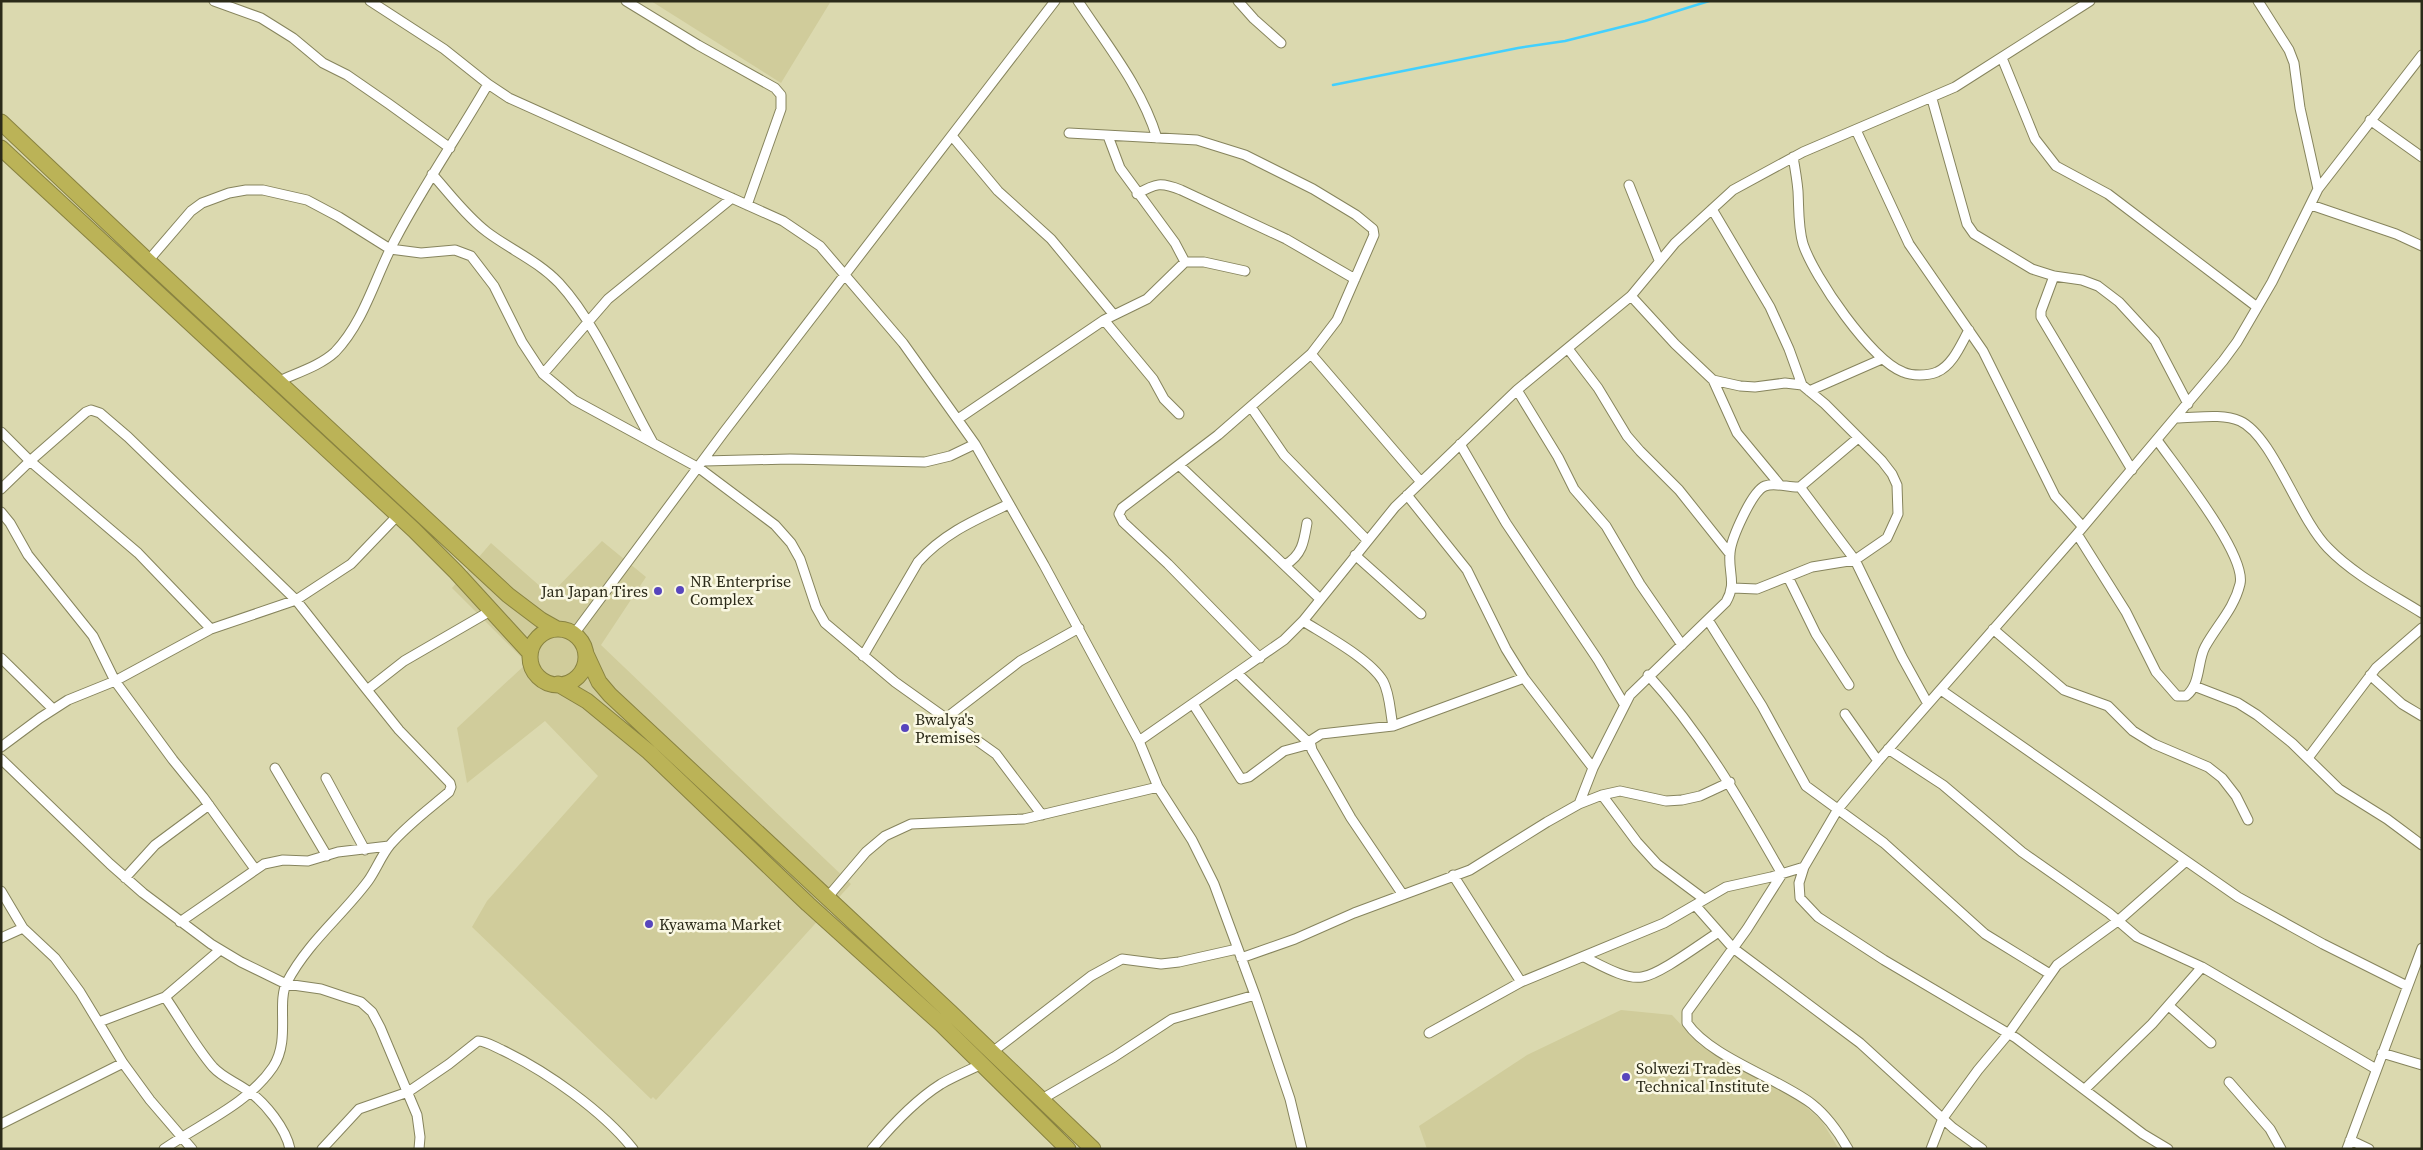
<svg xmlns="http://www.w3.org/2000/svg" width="2423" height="1150" font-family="'Source Serif 4',serif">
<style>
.built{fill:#d0cc9b}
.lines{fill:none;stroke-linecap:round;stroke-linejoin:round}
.stream{stroke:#42d0fe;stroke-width:2.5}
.street-casing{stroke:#86845d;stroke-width:11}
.highway-casing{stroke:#898341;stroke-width:17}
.street{stroke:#fff;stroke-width:9}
.highway{stroke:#bbb357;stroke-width:15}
.poi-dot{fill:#5745bd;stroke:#faf8e3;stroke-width:2}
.labels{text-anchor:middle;stroke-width:5;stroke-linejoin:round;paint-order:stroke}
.poi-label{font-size:16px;fill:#2b2a19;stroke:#faf8e3;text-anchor:start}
</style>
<rect width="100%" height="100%" fill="#dbd9af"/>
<!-- built -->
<path class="built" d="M651,1h180l-50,82z
M602,541l44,36 -45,68 250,239 -195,216 -3,-3 -2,2 -179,-172 15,-26 111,-125 -53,-55 -78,62 -10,-55 70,-65 -75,-75 39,-45 59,52z
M1621,1010l51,5 28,30 98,55 23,20 18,29h-412l-8,-23 108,-71z"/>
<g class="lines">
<!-- stream -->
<path class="stream" d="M1333,85l185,-37 47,-7 80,-20 64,-20"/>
<!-- street casing -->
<g class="street-casing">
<path id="street" d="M214,1l47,17 32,20 30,25 24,12 42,29 61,44
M370,1l74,48 44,35
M626,1l72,44 77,43 6,7v14l-34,96
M1078,1c29,44 64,87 79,137
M1238,1l16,18 27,24
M2258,1l31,49 5,13 6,45 18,81
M2002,58l33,81 21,27 52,28 149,113
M1932,99l35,125 7,10 58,35 22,7 28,4 16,6 21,16 36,39 33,63
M2370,120l52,37
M1856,130l53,114 74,107 72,145 28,31
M1069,133l128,7 48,15 68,34 43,26 17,14 1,6 -37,85 -26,34 -93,81 -96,73 -3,6 4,8 45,42 92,94
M952,136l46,55 53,48 63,76
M1108,136l12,32 55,75 10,19
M1793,157c2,11 4,23 5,34 1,18 0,36 5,53 11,33 68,116 100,128 9,4 24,4 34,0 16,-7 24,-28 32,-42
M432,174c18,20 34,42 55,58 24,18 51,29 72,51 38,41 65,109 93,158
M1629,185l30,75
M1137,194c19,-11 24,-12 44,-4l105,49 69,40
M2311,205l85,29 26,12
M1712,209l58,98 19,42 13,36
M148,261l43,-50 11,-8 27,-10 17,-3h17l44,10 32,17 51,32 31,4 34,-3 16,6 23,30 28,56 21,32 31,26 125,68 76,57 16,18 9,16 16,48 9,16 70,59 101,72 46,61
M2054,276l-13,35v6l91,153
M1631,296l44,48 38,36 27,6 15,1 30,-4 17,2 23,19 57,57 10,13 5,11 1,29 -11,24 -32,22 -43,7 -55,22 -24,-1
M1104,320l49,59 11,20 15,15
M1569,350l29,38 29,48 13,15 39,39 51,64
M1311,354l110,128
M543,374l65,-75 124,-101
M1713,380l24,53 43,52
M277,382c19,-9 43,-16 58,-30 30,-31 41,-78 61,-114 28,-53 62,-102 92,-154l21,14 274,123 37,25 83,97 72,101 69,121 95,176 19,46 34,53 22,44 41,111 35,104 12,50
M1517,390l41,67 16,32 32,37 34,58 42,61
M1809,391l73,-32
M1251,407l33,48 83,85
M2176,418c19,0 46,-5 64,3 33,15 58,97 88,127 26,27 62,45 94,65
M958,419l146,-99 43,-21 38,-37h19l41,9
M1,432l29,29 56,-49 5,-2 9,3 28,24 168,163 71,90
M1460,444l46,79 92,137 26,44
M704,461l86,-2 135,3 25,-6 25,-12
M1180,466l140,133
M1800,487l55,73 47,97 26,47
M1,489l29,-28 108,92 73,76
M1407,495l60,75 39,79 18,29 69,90
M1,512l9,11 18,32 65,81 22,45 58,79 30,37 52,72
M2077,534l49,78 30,60 21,24h9c15,-12 11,-34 19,-49 12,-22 29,-38 35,-63 7,-29 -64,-117 -83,-144
M1355,555l66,59
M1285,565c17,-10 19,-23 22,-42
M1788,577l28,57 33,51
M1708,620l54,86 44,80 78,57 101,91 65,40
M1303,621c22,14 67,38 80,60 7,13 7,31 10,45
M1993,629l71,61 44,16 25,25 21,13 54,23 14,11 14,18 12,24
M574,634l150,-202 331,-431
M863,656l55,-94c26,-29 57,-42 91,-58
M1,658l52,51
M1237,673l73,71
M1648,675c55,60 94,129 134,199l-35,55 -60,83v11c23,34 91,55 125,81 14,11 27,29 36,45
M2370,675l32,29 20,12
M2194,686l44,17 19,12 35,28 47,46 48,30 35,26
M1941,690l297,207 85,47 84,42
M1193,704l48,75 8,-2 35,-26 26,-7
M1845,714l33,47
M946,718l74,-57 59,-33
M1139,741l145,-101 19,-19 92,-114 122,-117 114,-94 44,-53 58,-53 70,-38 152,-65 135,-86
M1,747l39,-29 28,-18 47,-19 96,-52 85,-29 55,-36 47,-49
M1888,749l55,36 79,67 87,61 28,24 65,30 174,102
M2308,758l68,-90 46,-40
M1,759l109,105 33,29 68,51 30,18 45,22 35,5 24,8 16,5 11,10 8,15 37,88 3,22 -1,12
M275,768l52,88
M326,778l39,72
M1602,795l35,47 20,22 47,35
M1579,804l14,-36 37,-73 96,-93c11,-19 2,-29 4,-49 1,-14 22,-62 35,-67 11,-4 24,2 35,1l58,-49
M1804,867l-5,16 1,15 18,19 66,43 132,78 127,96 25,15
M1453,875l68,107
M125,878l30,-33 54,-40
M1,891l22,37 32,30 25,34 43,71 27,37 42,49
M1403,895l-52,-77 -39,-68 -2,-9 11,-7 72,-8 131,-48
M826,899l40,-47 19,-16 26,-12 113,-5 134,-32
M1695,905l38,43 127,95 93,85 29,21
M180,922l84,-58 19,-4 25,1 30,-9 51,-6
M1,938l22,-10
M1584,957c15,7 41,23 58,20 19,-3 59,-34 77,-45
M1241,958l54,-19 59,-26 116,-43 77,-48 32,-18 23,-9 18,-4 46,10 16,-1 18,-4 30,-14
M165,997c16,23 30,49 48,70 10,11 23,15 35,24 17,11 38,38 42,58
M2169,1006l42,37
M99,1022l66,-25 55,-47
M1429,1033l92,-51 143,-59 62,-36 45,-10 33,-10 34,-58 40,-48 199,-227 146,-173 14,-19 35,-60 46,-93 104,-134
M991,1053l100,-77 31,-17 39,5 18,-2 58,-13
M2382,1053l40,12
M2229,1082l41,47 11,20
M2085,1089l67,-65 50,-57
M1042,1099l72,-42 58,-38 83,-24
M1,1124l122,-61
M2350,1140l19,9
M164,1149c37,-26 83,-44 109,-82 18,-27 3,-64 14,-85 21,-40 55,-66 81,-101 8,-11 13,-25 22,-36 17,-20 39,-36 59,-53l2,-5 -1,-4 -51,-53 -32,-40 37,-29 88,-51
M322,1149l37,-40 49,-17 41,-28 29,-23c8,0 17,6 24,9 44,21 101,61 131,99
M872,1149c20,-24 42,-48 69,-65 12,-7 26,-13 39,-19
M1931,1149l12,-31 35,-48 31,-37 48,-68 62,-45 67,-59
M2347,1149l75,-201"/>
</g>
<!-- highway casing -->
<g class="highway-casing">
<path id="highway" d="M1,122l147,139 360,334 33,25 16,9
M1,148l413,382 42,42 74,81
M530 657a28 28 0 1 1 56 0a28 28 0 1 1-56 0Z
M586,654l13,28 11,13 340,317 143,137
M558,684l29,17 62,51 159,152 133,120 127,125"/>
</g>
<!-- street -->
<use href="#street" class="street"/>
<!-- highway -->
<use href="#highway" class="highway"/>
</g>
<!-- markers -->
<g class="poi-dot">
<circle cx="680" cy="590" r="5"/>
<circle cx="658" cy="591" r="5"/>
<circle cx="905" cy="728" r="5"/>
<circle cx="649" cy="924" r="5"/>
<circle cx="1626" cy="1077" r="5"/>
</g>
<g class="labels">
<!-- poi labels -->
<g class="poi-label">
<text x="690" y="587">NR Enterprise<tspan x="690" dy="18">Complex</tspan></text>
<text x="648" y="597" text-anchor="end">Jan Japan Tires</text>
<text x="915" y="725">Bwalya's<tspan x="915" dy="18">Premises</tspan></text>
<text x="659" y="930">Kyawama Market</text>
<text x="1636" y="1074">Solwezi Trades<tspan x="1636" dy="18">Technical Institute</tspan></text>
</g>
</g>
<!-- border -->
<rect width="2423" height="1150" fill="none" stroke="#2b2a19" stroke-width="5"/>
</svg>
